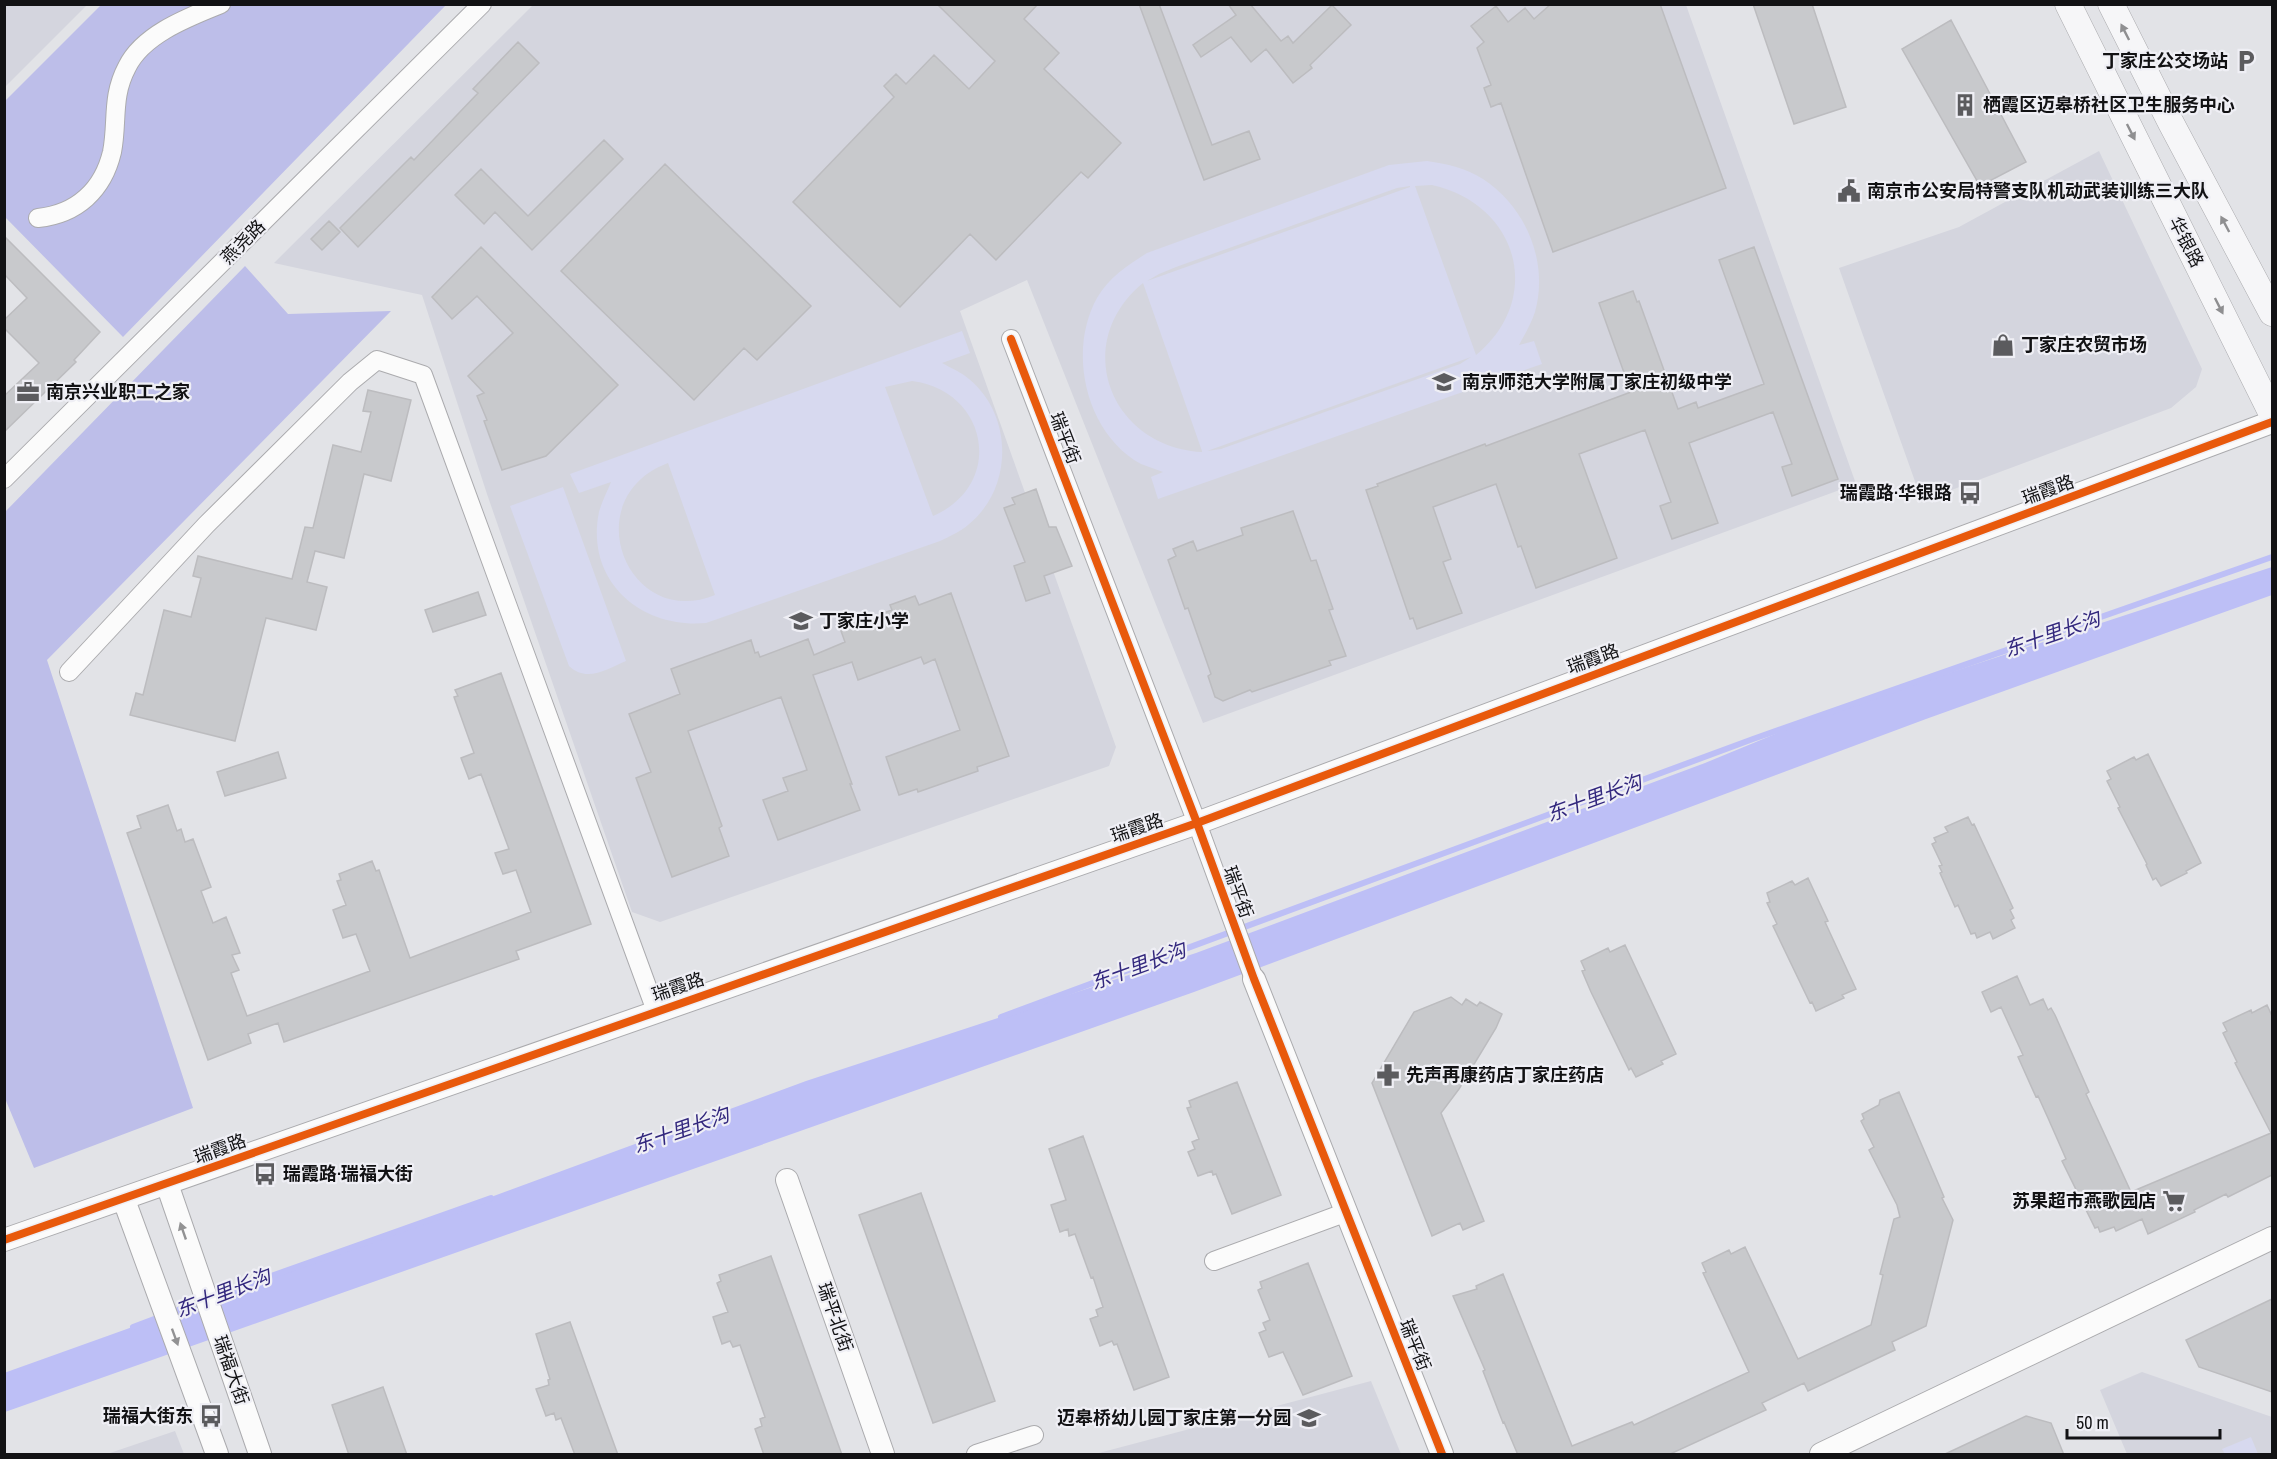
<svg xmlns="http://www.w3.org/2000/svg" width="2277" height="1459" font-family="'Archivo Narrow','Noto Sans SC',sans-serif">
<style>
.built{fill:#d4d5de}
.green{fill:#d7d9ef;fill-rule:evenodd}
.forest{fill:#bdbee9}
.water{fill:#bdbff6}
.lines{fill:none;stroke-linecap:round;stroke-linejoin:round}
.stream{stroke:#bdbff6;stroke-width:6}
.building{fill:#c8c9cc;stroke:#bcbcbf;stroke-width:1.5}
.minor-casing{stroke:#ababae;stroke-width:20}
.tertiary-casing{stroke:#ababae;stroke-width:24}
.secondary-casing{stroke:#ababae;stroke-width:27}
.minor{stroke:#fbfbfb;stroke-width:18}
.tertiary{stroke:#fbfbfb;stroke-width:22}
.secondary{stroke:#f6f6f8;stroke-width:26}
.cycleway-casing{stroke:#efeff5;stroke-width:11}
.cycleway{stroke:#e8590c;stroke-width:8}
.oneway{fill:#8f8f91}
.oneway2{fill:#929293}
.labels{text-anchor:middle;stroke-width:4.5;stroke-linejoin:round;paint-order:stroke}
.poi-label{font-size:18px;font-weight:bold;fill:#121214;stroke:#efeff5;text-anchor:start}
.street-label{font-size:18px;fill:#121214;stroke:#efeff5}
.water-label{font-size:20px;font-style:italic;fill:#32277d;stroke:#efeff5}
</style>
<rect width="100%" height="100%" fill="#e2e3e7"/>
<!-- built -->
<path class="built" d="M5,4l82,1 -82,82 -1,-82z
M533,5h1153l170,479 -653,239 -176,-443 -67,31 156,436 -7,19 -449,156 -28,-10 -145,-418 -65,-199 -148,-32z
M2099,151l103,218 -6,18 -25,21 -249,93 -83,-233 120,-41z
M2142,1372l130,45v37h-145l-27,-64z
M1371,1381l30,73h-306z
M175,1431l9,23h-77z"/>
<!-- green -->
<path class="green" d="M1427,161c20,3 39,7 56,18 43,28 66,83 52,133 -4,12 -10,22 -16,33l15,-4 8,23 -384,135 -7,-22 12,-5c-7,-3 -15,-5 -22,-8 -55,-30 -74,-112 -44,-166 12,-21 31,-33 50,-45l242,-88zM1432,185c86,19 113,113 44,170l-61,-169zM1410,186v1l-263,94 12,-7 17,-7 221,-79zM1143,283l59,168v1c-92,-5 -132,-109 -59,-169zM1471,357l-11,7 -239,85 -14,2z
M962,331l8,22 -28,10c9,5 19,9 27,16 45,37 44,110 -1,146 -8,7 -18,11 -28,16l-234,82c-66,6 -121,-43 -107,-111 3,-11 8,-20 12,-30l-32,11 -9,-19zM912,381c77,10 93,104 21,135l-48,-129zM668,463l47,132c-88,36 -140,-97 -47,-132z
M563,487l63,174c-19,8 -39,22 -57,5l-59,-160z
M2251,1437l7,17h-33l-3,-5z"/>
<!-- forest -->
<path class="forest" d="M101,5h345l-323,332 -118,-120v-116z
M245,266l43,48 103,-3 -344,349 146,448 -159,60 -30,-72 1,-584z"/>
<!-- water -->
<path class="water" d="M2272,567v28l-346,124 -732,273 -1189,420 -1,-39 335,-120 467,-172 390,-128 509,-190 119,-49z"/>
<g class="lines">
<!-- stream -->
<path class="stream" d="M1001,1017l752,-278 519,-182
M212,1297l279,-99
M133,1327l69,-26"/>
</g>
<!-- building -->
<path class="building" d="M937,4h101l-14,15 35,34 -15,16 77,74 -33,35 -7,-6 -85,88 -26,-26 -70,73 -107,-105 101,-105 -10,-11 12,-12 10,10 28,-29 35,34 26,-28z
M1139,4h20l53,141 37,-14 11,28 -56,21z
M1228,4h22l31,37 7,-5 5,7 39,-38 19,20 -41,40 2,3 -19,15 -27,-34 -15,13 -20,-25 -30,20 -8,-12 43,-30z
M1551,4h109l66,184 -173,64 -52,-149 -10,4 -7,-19 7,-3 -14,-37 7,-6 -13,-16 25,-20 12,16 17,-14 9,11z
M1753,4h59l34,103 -52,17z
M1951,20l75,142 -46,24 -78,-137z
M518,42l21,21 -181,184 -18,-19 71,-71 3,3 64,-67 -5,-4z
M604,140l19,19 -91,91 -37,-38 -11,12 -29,-29 26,-26 47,47z
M665,164l146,142 -54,54 -13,-12 -50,52 -133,-129z
M329,221l11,11 -18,18 -11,-11z
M4,236l96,96 -26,28 2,2 -72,70v-36l35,-33 -35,-35v-8l23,-22 -23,-24z
M481,247l137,138 -72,71 -44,14 -18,-49 3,-1 -10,-24 7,-3 -16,-17 45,-43 -36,-37 -25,23 -20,-22z
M1754,247l84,232 -46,17 -10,-29 10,-3 -19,-52 -84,31 29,80 -46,16 -12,-33 11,-4 -26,-72 -66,24 38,104 -81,30 -15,-42 -3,1 -22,-63 -63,23 18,52 -8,3 19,51 -45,16 -4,-11 -3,1 -44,-129 12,-4 -1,-2 108,-40 1,2 145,-54 -32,-89 34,-12 4,11 2,-1 39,108 18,-7 2,6 66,-24 -45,-124z
M368,390l43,10 -20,81 -27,-7 -20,84 -29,-7 -8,31 20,5 -11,43 -50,-12 -31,123 -105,-26 6,-22 7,2 21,-85 27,7 10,-39 -8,-2 5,-20 94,23 13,-52 8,1 20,-83 28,7 10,-40 -8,-1z
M1036,489l13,38h7l16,39 -28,10 6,17 -24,8 -12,-35 11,-4 -21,-54 11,-4 -3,-6z
M1293,511l18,50 5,-1 17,49 -4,1 17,46 -17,5 2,4 -79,27 -2,-2 -27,11 -8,-4 -7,-21 3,-2 -23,-66 -3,1 -17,-49 8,-4 -3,-7 20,-8 4,10 46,-16 -2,-7z
M478,592l8,23 -53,17 -8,-22z
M951,593l58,163 -32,11 1,4 -60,21 -1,-3 -18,6 -13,-38 74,-27 -25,-71 -11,5 -3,-7 -63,23 -6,-18 -39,13 39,109h-2l10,26 -82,30 -15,-40 25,-9 -5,-13 24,-8 -26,-73 -93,34 34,95 -3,2 10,28 -57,21 -36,-99 15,-6 -22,-58 51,-20 -9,-25 80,-29 4,13 3,-1 2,5 48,-18 6,16 31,-13 -4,-11 9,-4 -1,-2 43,-15 -2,-5 25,-9 4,9z
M501,673l90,251 -75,27 3,8 -235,83 -6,-19 -30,11 3,9 -43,17 -81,-227 14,-5 -4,-12 31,-11 9,26 4,-2 4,13 8,-3 18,48 -10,4 12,32 13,-6 14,36 -8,2 7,15 -8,3 16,43 123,-45 -14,-37 -13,4 -10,-28 13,-5 -9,-24 4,-1 -2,-6 33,-13 4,10 3,-1 31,88 121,-46 -15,-42 -13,4 -8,-21 14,-4 -28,-75 -12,5 -8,-21 13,-5 -20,-56 4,-1 -3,-6z
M278,752l8,26 -61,18 -8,-24z
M2148,754l53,109 -15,8 1,2 -26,13 -5,-8 -3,2 -7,-15 1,-1 -29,-56 2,-1 -13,-26 4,-2 -4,-8 27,-14 2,3z
M1968,817l4,8 2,-1 39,84 -3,2 4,8 -3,2 4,8 -22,11 -3,-7 -13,6 -2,-5 -4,1 -13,-29 -3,2 -15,-34 2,-1 -3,-6 3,-1 -10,-21 4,-2 -2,-4 14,-6 -3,-5z
M1808,878l20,43 -3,1 31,67 -14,6 2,3 -28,13 -4,-9 -2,1 -37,-77 4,-2 -10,-21 3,-1 -3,-9 25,-12 3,4z
M1625,945l51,109 -15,7 2,3 -27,13 -5,-9 -2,2 -38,-78 -9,-21 3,-1 -4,-9 27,-13 2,4z
M2017,976l13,29 13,-6 5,11 3,-2 4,7 34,77 -3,2 45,98 140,-59 -36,-70 2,-1 -14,-29 4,-2 -4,-8 28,-13 1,3 15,-8 5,11v159l-44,22 -2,-3 -32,16 1,2 -47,22 -6,-15 -26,12 -2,-4 -14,5 -2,-5 -3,1 -33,-67 4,-2 -18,-41 -10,-22 -2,1 -18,-40 5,-2 -22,-48 -10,5 -9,-20z
M1451,997l11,8 4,-6 11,7 3,-4 22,12 -6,14 -37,61 -18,24 43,108 -21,9 -3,-7 -28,13 -60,-153 42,-71z
M1237,1082l44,113 -49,19 -16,-40 -3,1 -1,-4 -14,5 -10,-24 7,-3 -3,-7 7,-3 -12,-31 4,-1 -2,-6z
M1899,1092l45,105 -2,1 11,22 -27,106 -34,16 3,8 -87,41 -4,-8 -42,20 4,7 -98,45h-150l-14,-33 -1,1 -20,-52 2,-1 -32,-74 24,-7 -1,-3 27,-12 69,172 60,-24 2,3 115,-53 -46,-99 3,-1 -4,-9 27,-13 2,4 14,-7 53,112 73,-34 12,-50 -3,-1 14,-55 6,-2 -3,-12 -28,-55 5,-3 -13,-26 3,-2 -2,-5 17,-9 1,-5z
M1083,1136l86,241 -35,13 -17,-46 -3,1 -2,-4 -12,5 -10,-27 8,-3 -2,-6 7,-3 -10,-30 -2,1 -16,-44 -6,2 -1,-7 -8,3 -9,-27 15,-5 -17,-51z
M921,1193l74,208 -62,22 -74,-208z
M771,1256l71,199h-78l-9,-26 7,-3 -2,-7 5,-2 -25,-72 -7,2 -3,-6 -8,3 -9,-27 15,-5 -11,-29 4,-2 -2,-6z
M1308,1263l44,113 -49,19 -20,-43 -14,5 -10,-24 7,-3 -3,-7 7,-3 -12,-30 4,-2 -2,-6z
M2272,1299v93l-73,-25 -13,-27z
M570,1322l28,78 20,55h-43l-14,-37 -5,2 -2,-7 -8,3 -10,-27 13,-4 -1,-5 2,-1 -14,-45z
M383,1387l24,68h-58l-17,-50z
M2026,1416l25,7 13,32h-121z"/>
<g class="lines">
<!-- minor casing -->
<g class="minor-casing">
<path id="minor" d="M38,218c39,-4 65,-28 74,-66 6,-30 -1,-55 15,-85 16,-33 62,-50 94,-63
M1011,339l186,484 57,156
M4,479l478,-475
M69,672l137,-147 144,-143 27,-22 46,15 233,636
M1214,1261l133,-49
M976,1454l58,-19"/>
</g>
<!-- tertiary casing -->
<g class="tertiary-casing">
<path id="tertiary" d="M1254,979l188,475
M787,1180l96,274
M167,1184l93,270
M124,1200l93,254
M4,1240l1193,-417 1075,-401
M1821,1454l451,-216"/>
</g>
<!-- secondary casing -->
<g class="secondary-casing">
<path id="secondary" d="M2068,4l204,410
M2111,4l60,119 101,190"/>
</g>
<!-- minor -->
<use href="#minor" class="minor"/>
<!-- tertiary -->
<use href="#tertiary" class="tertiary"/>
<!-- secondary -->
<use href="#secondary" class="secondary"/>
<!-- cycleway casing -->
<g class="cycleway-casing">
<path id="cycleway" d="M1011,339l186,484 57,156 188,475
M4,1240l1193,-417 1075,-401"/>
</g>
<!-- cycleway -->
<use href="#cycleway" class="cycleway"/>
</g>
<!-- one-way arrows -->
<defs><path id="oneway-solid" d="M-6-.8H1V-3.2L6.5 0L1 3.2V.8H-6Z" transform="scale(1.5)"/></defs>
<g class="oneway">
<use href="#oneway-solid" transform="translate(2125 32) rotate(-117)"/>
<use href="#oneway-solid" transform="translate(2131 132) rotate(63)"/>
<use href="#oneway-solid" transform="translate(2225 224) rotate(-118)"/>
<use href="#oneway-solid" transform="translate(2219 306) rotate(63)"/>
</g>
<g class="oneway2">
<use href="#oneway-solid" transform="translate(183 1231) rotate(-109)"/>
<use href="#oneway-solid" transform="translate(175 1337) rotate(70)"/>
</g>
<!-- icons -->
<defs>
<g id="parking-bare" transform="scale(1.8)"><path d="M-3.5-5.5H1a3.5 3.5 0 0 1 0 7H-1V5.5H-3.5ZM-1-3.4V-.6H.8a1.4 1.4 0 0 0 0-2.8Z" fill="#5b5b5e" stroke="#efeff5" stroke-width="2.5" paint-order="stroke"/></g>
<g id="building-bare" transform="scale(1.8)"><path d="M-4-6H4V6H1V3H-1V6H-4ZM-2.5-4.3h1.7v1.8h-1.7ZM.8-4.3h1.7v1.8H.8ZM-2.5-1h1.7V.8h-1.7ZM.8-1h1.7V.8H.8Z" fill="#5b5b5e" stroke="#efeff5" stroke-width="2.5" paint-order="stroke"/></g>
<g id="civic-bare" transform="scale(1.8)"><path d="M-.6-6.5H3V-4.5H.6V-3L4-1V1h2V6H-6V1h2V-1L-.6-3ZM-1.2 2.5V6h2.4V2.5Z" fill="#5b5b5e" stroke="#efeff5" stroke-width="2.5" paint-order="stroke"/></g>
<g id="shop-bare" transform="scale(1.8)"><path d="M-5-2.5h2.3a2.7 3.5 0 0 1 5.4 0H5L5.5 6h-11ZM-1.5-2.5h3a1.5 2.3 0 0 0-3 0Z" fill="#5b5b5e" stroke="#efeff5" stroke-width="2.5" paint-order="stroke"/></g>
<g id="school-bare" transform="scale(1.8)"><path d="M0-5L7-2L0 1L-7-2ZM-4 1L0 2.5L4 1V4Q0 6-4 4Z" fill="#5b5b5e" stroke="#efeff5" stroke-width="2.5" paint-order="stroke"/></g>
<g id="office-bare" transform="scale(1.8)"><path d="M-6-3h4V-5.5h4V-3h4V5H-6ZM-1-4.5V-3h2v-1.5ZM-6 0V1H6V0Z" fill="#5b5b5e" stroke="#efeff5" stroke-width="2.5" paint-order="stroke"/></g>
<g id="bus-bare" transform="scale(1.8)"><path d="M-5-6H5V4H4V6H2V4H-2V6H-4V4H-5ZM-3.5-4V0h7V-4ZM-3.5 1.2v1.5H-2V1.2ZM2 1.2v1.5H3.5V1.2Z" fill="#5b5b5e" stroke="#efeff5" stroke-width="2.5" paint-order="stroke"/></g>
<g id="pharmacy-bare" transform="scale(1.8)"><path d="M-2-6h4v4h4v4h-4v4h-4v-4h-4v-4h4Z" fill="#5b5b5e" stroke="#efeff5" stroke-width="2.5" paint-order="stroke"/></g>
<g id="supermarket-bare" transform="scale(1.8)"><path d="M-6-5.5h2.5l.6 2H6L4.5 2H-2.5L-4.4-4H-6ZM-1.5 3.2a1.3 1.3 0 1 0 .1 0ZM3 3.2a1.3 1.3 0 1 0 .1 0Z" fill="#5b5b5e" stroke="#efeff5" stroke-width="2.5" paint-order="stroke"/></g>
</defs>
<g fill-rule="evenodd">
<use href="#parking-bare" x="2246" y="61"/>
<use href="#building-bare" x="1965" y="105"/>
<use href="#civic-bare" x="1849" y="191"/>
<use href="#shop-bare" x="2003" y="345"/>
<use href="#school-bare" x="1444" y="382"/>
<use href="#office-bare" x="28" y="392"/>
<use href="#bus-bare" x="1970" y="493"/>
<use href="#school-bare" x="801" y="621"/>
<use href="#pharmacy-bare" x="1388" y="1075"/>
<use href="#bus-bare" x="265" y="1174"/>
<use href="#supermarket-bare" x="2174" y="1201"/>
<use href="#bus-bare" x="211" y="1416"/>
<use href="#school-bare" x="1309" y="1418"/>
</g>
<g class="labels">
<!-- poi labels -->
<g class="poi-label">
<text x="2228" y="67" text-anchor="end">丁家庄公交场站</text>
<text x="1983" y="111">栖霞区迈皋桥社区卫生服务中心</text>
<text x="1867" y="197">南京市公安局特警支队机动武装训练三大队</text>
<text x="2021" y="351">丁家庄农贸市场</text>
<text x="1462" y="388">南京师范大学附属丁家庄初级中学</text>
<text x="46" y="398">南京兴业职工之家</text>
<text x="1952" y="499" text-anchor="end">瑞霞路·华银路</text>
<text x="819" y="627">丁家庄小学</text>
<text x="1406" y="1081">先声再康药店丁家庄药店</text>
<text x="283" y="1180">瑞霞路·瑞福大街</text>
<text x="2156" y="1207" text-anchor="end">苏果超市燕歌园店</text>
<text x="193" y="1422" text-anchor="end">瑞福大街东</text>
<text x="1291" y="1424" text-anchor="end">迈皋桥幼儿园丁家庄第一分园</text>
</g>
<!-- street labels -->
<g class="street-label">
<text transform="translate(243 242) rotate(-45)" y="6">燕尧路</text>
<text transform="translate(2186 242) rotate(63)" y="6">华银路</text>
<text transform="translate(1065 438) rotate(69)" y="6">瑞平街</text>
<text transform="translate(2048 490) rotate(-20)" y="6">瑞霞路</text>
<text transform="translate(1593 659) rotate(-20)" y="6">瑞霞路</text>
<text transform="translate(1137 828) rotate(-19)" y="6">瑞霞路</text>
<text transform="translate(1238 892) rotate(70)" y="6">瑞平街</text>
<text transform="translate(678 987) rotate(-19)" y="6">瑞霞路</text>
<text transform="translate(220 1149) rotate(-20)" y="6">瑞霞路</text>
<text transform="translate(835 1317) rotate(71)" y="6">瑞平北街</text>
<text transform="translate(1415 1345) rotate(68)" y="6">瑞平街</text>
<text transform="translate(231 1370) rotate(71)" y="6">瑞福大街</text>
</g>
<!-- water labels -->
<g class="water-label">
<text transform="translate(2052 634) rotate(-19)" y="7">东十里长沟</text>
<text transform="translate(1594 798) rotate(-20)" y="7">东十里长沟</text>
<text transform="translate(1138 966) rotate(-20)" y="7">东十里长沟</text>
<text transform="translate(681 1130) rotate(-19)" y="7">东十里长沟</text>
<text transform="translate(223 1293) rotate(-21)" y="7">东十里长沟</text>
</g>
</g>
<!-- border -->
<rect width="2277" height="1459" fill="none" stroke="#121214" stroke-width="12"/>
<!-- scale -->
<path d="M2067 1429v9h153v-9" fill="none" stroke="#121214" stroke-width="3"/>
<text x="2076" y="1429" font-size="18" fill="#121214" stroke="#efeff5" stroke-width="4.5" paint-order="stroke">50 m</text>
</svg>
